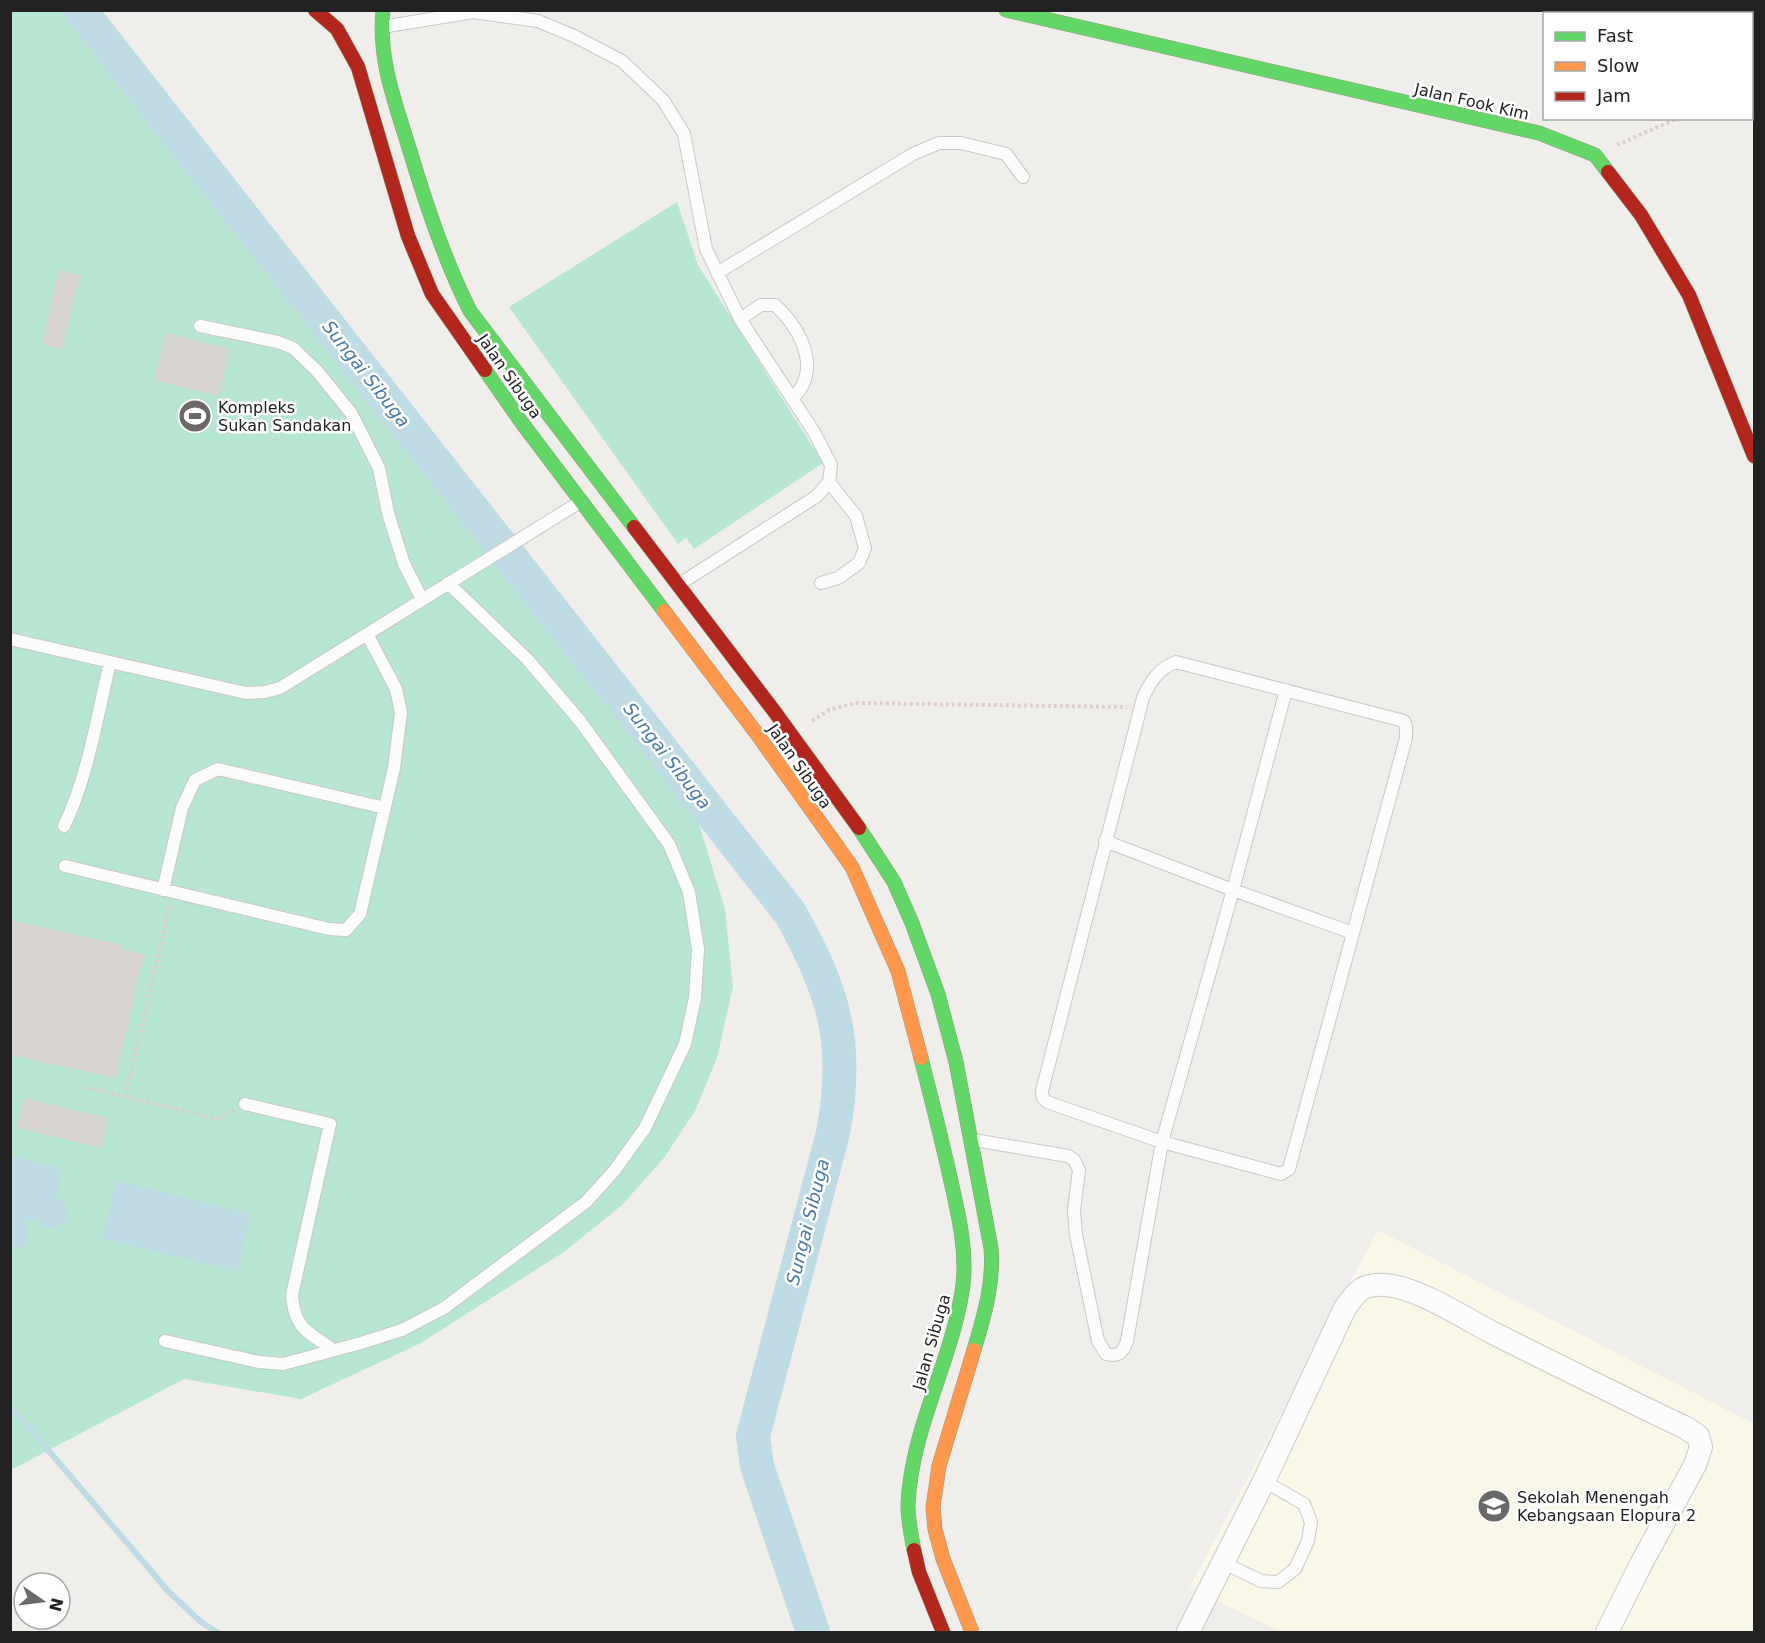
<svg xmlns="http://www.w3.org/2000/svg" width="1765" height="1643" font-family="'DejaVu Sans',sans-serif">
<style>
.education{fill:#f8f7e8}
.pitch{fill:#b7e6d2}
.water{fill:#bfdbe3}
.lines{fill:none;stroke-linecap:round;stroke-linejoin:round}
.stream{stroke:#bfdbe3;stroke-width:6}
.river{stroke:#bfdbe3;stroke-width:34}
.building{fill:#d7d4d2}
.lane-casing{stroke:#c9c8c7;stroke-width:14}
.street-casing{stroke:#c9c8c7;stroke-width:24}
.fast-casing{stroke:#999a82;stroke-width:15}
.slow-casing{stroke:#999a82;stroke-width:15}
.jam-casing{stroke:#999a82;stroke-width:15}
.path{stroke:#dccecd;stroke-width:4;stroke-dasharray:3 3;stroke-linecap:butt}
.lane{stroke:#fdfcfc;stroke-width:12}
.street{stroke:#fdfcfc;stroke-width:22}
.fast{stroke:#63d668;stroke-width:14}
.slow{stroke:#ff974d;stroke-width:14}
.jam{stroke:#b3261e;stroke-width:14}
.labels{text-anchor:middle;stroke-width:5;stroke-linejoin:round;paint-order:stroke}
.street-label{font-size:16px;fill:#222;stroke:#fff}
.poi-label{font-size:16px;fill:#222;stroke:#fff;text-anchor:start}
.water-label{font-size:18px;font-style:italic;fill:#4a7aab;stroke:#fff}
</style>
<rect width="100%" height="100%" fill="#f0eeeb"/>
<!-- education -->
<path class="education" d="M1378,1230l376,194v208h-473l-91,-45z"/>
<!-- pitch -->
<path class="pitch" d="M63,10l635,811 27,88 8,78 -16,71 -22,53 -31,47 -42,47 -58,47 -145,92 -118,55 -117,-20 -173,91 -1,-1459z
M677,202l21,63 125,198 -129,86 -8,-11 -8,6 -169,-237z"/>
<!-- water -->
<path class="water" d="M11,1156l52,12 -7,30c10,5 13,13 9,24l-13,7 -8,-2 -9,-9 -6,1 -3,5 3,9 -1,9 -11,9 -6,-1z
M116,1181l135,32 -14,58 -135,-32z"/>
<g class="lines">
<!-- stream -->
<path class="stream" d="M10,1409l4,1 154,181 33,31 16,10"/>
<!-- river -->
<path class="river" d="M80,10l710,903c44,78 60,130 43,220l-80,303 4,30 56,166"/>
</g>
<!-- building -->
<path class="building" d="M59,270l21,5 -18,74 -20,-5z
M166,333l64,16 -11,47 -65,-16z
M10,920l113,25 -1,4 22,5 -28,124 -106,-23z
M24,1098l84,20 -7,30 -84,-20z"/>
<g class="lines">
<!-- lane casing -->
<g class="lane-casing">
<path id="lane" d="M382,27l91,-15 65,9 36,15 48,25 41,39 21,34 22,115 34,70 74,113 17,33 -2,17 -12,14 -139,89
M717,273l196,-119 26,-11h22l45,11 17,23
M740,319l21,-14h14c20,18 41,51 28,79 -2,5 -7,11 -11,15
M200,326l78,16 15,6 24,23 34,42 28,55 9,45 16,51 18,35
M821,583l17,-5 21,-15 6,-15 -9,-32 -27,-34
M10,639l236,54 19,-1 15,-4 300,-186
M1176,662l228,59 2,6v11l-117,431 -8,5 -119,-32 -115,-40 -4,-4 -1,-7 101,-393c7,-16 16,-30 33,-36z
M64,826c23,-46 34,-113 46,-164
M1105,841l128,49 120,43
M65,866l264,63 17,1 14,-16 34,-146 7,-55 -5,-24 -29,-55
M163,890l19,-82 13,-28 23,-11 167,39
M245,1104l85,20 -38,171c2,34 17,38 42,55
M974,1140l94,16 6,4 5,10 -5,40 2,25 22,106 8,13c12,3 17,-1 21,-13l35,-199 71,-252 53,-200
M165,1341l94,21 24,2 78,-21 41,-13 42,-22 142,-106 28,-31 31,-43 40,-84 10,-46 3,-49 -9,-57 -20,-48 -89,-123 -52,-61 -80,-77
M1224,1563l37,18 17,1 17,-13 13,-28 3,-19 -7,-18 -40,-23"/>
</g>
<!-- street casing -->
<g class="street-casing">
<path id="street" d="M1188,1632l76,-151 81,-173c12,-17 18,-25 40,-23 32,2 79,33 108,48 64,32 128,64 193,95l12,8 3,11 -6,18 -54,99 -34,68"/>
</g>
<!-- fast casing -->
<g class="fast-casing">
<path id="fast" d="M383,10c-5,49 12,92 26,138 17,56 35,111 61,163l164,216
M1006,10l533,123 56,22 13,17
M485,370l37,53 142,188
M859,828l35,54 18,41 26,71 18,68 35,186c3,36 -7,68 -17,102
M914,1550c-3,-15 -6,-30 -6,-45 3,-77 45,-145 55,-220 4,-37 -5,-72 -13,-108 -9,-40 -19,-80 -29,-119"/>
</g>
<!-- slow casing -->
<g class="slow-casing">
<path id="slow" d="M664,611l93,123 95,133 46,104 23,87
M972,1632l-29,-73 -8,-30 -2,-22 6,-41 35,-116"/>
</g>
<!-- jam casing -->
<g class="jam-casing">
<path id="jam" d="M315,10l22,19 21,38 50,169 24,58 53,76
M1608,172l33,43 48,80 65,161
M634,527l140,184 85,117
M914,1550l5,22 24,60"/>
</g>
<!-- path -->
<path class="path" d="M1752,70l2,-2
M1617,145l61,-27
M812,721l17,-11 26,-7 272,4
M88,1088l131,31 15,-9
M125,1097l45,-192"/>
<!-- lane -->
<use href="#lane" class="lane"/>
<!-- street -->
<use href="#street" class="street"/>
<!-- fast -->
<use href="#fast" class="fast"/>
<!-- slow -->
<use href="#slow" class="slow"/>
<!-- jam -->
<use href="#jam" class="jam"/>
</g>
<!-- icons -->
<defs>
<g id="stadium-disc" transform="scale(1.725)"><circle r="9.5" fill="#6a6968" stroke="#fff"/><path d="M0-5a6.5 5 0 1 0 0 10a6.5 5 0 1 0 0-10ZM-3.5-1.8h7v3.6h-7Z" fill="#fff"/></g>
<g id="school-disc" transform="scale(1.725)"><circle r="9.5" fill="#6a6968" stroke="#fff"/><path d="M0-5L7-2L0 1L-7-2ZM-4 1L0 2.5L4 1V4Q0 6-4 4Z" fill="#fff"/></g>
</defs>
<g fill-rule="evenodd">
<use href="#stadium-disc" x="195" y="416"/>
<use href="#school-disc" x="1494" y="1506"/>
</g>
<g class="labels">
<!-- street labels -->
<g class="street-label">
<text transform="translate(1472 101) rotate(13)" y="6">Jalan Fook Kim</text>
<text transform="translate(510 376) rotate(55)" y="6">Jalan Sibuga</text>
<text transform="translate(800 766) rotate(55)" y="6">Jalan Sibuga</text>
<text transform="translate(931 1342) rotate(-74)" y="6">Jalan Sibuga</text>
</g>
<!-- poi labels -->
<g class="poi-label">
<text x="218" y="413">Kompleks<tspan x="218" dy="18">Sukan Sandakan</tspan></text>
<text x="1517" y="1503">Sekolah Menengah<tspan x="1517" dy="18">Kebangsaan Elopura 2</tspan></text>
</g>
<!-- water labels -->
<g class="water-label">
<text transform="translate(366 374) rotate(52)" y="6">Sungai Sibuga</text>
<text transform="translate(667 756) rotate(52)" y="6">Sungai Sibuga</text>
<text transform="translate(808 1222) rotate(-76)" y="6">Sungai Sibuga</text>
</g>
</g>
<!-- border -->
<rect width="1765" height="1643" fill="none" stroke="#222222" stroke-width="24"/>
<!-- legend -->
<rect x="1543" y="12" width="210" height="108" fill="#ffffff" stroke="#a7a7a7" stroke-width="1.5"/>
<rect x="1555" y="32" width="30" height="9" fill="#63d668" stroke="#a7a7a7" stroke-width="1.5"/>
<text x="1597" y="42" font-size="18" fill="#222222">Fast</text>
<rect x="1555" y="62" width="30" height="9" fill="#ff974d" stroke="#a7a7a7" stroke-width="1.5"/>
<text x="1597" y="72" font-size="18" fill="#222222">Slow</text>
<rect x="1555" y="92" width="30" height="9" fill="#b3261e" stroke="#a7a7a7" stroke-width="1.5"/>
<text x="1597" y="102" font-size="18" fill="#222222">Jam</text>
<!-- north arrow -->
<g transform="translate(42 1601) rotate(104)"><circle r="28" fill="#ffffff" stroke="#a7a7a7" stroke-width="1.5"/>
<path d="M0-4.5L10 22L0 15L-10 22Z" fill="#6a6968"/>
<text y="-9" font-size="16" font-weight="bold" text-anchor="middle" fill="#222222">N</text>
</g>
</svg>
